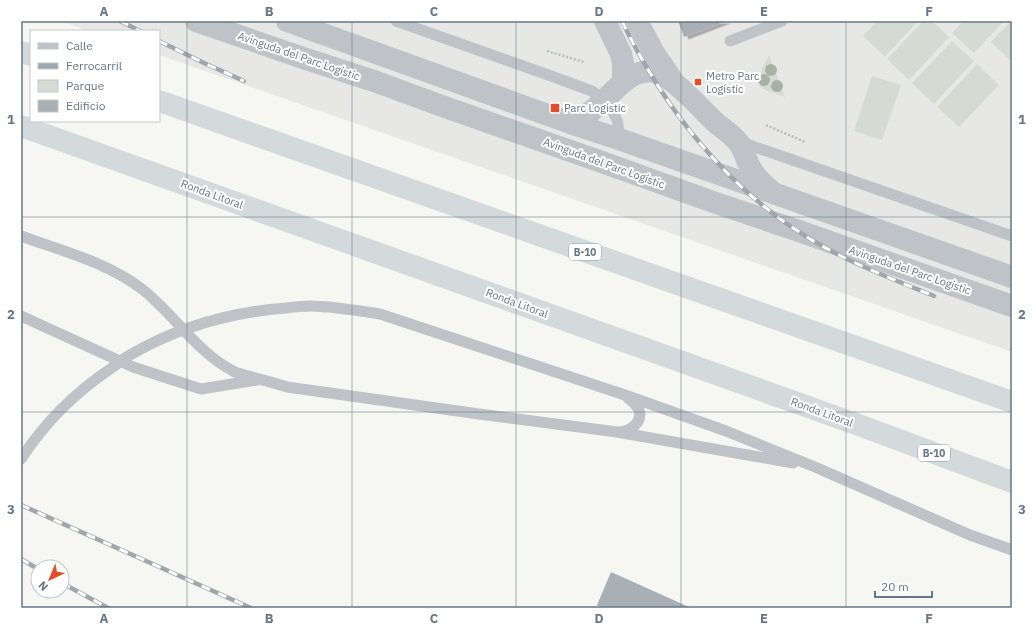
<svg xmlns="http://www.w3.org/2000/svg" width="1033" height="629" font-family="'IBM Plex Sans',sans-serif">
<style>
.built{fill:#e7e8e6}
.green{fill:#d5dbd2}
.building{fill:#a8b0b6;filter:url(#shadow)}
.lines{fill:none;stroke-linecap:round;stroke-linejoin:round}
.path{stroke:#b9bcbe;stroke-width:2.5;stroke-dasharray:2 2;stroke-linecap:butt}
.lane{stroke:#bfc3c7;stroke-width:11}
.street{stroke:#bfc3c7;stroke-width:22}
.highway{stroke:#d4d9dc;stroke-width:22}
.rail-casing{stroke:#a0a7ac;stroke-width:4.5}
.rail{stroke:#fff;stroke-width:3;stroke-dasharray:9;stroke-linecap:butt}
.tree{fill:#a8b2a4}
.grid{fill:none;stroke:#657784;stroke-width:1;stroke-opacity:0.55}
.poi-dot{fill:#e34e26;stroke:#fff;stroke-width:1.5}
.labels{text-anchor:middle;stroke-width:4;stroke-linejoin:round;paint-order:stroke}
.shield{fill:#fff;stroke:#93a0a9;stroke-width:1}
.shield-label{font-size:10px;font-weight:bold;fill:#657784}
.street-label{font-size:11px;fill:#657784;stroke:#fff}
.poi-label{font-size:11px;fill:#657784;stroke:#fff;text-anchor:start}
.neatline{fill:none;stroke:#657784;stroke-width:1.5}
.grid-label{font-size:13px;text-anchor:middle;font-weight:bold;fill:#657784}
</style>
<defs>
<filter id="shadow"><feDropShadow dx="4.5" dy="2.5" stdDeviation="0" flood-color="#0004"/></filter>
</defs>
<rect width="100%" height="100%" fill="#f6f6f2"/>
<!-- built -->
<path class="built" d="M60,21h952v331l-853,-297v-24h-70z"/>
<!-- green -->
<path class="green" d="M877,21h41l-33,36 -22,-21z
M923,21h9l17,16 -40,43 -22,-21z
M963,21h41l-30,32 -22,-20z
M1011,21h1v41l-21,-20z
M952,41l22,20 -40,43 -22,-21z
M769,55l16,42 -20,-7 -5,-3 -1,-4 3,-14z
M977,64l22,21 -40,42 -22,-20z
M872,76l29,9 -19,55 -28,-9z"/>
<!-- building -->
<path class="building" d="M678,21h48l-42,16z
M611,572l80,36h-88l-6,-3z"/>
<g class="lines">
<!-- path -->
<path class="path" d="M547,51l37,11
M766,125l39,17"/>
<!-- lane -->
<path class="lane" d="M396,21l144,51 52,19c11,7 20,17 25,29 2,5 1,13 2,19
M730,41l52,-20
M741,141l14,6 257,89
M21,236c41,15 86,26 121,53 33,26 55,64 93,83 4,2 10,3 14,4 13,4 26,7 38,11l192,27 138,18 176,31
M21,316l112,51 68,22 56,-9
M619,432c11,-1 24,-9 20,-22 -2,-5 -7,-9 -11,-12
M21,459c24,-37 56,-68 92,-92 6,-4 11,-9 17,-12 48,-28 102,-43 156,-47 8,-1 17,-2 25,-2 6,0 12,1 18,1 17,2 34,4 51,7l245,81 101,36 89,36 155,68 42,15"/>
<!-- street -->
<path class="street" d="M196,21l110,38 68,22 68,25 157,55 117,42 80,27 216,76
M287,21l286,103 46,15 393,138
M605,21l16,33 2,9v19
M637,21l17,32 19,28
M573,124c11,-7 22,-15 31,-24 10,-8 18,-20 30,-25 8,-4 19,-5 27,-1 18,9 39,34 54,48 8,7 17,12 23,20 6,7 8,17 12,25 5,10 13,17 22,25"/>
<!-- highway -->
<path class="highway" d="M21,52l10,3
M159,101l853,301
M21,126l835,298 156,58"/>
<!-- rail casing -->
<g class="rail-casing">
<path id="rail" d="M120,21l20,10
M622,21c41,86 104,166 185,216 40,25 83,41 127,59
M159,41l45,22 40,18
M21,505l230,103
M21,559l17,10
M62,583l46,25"/>
</g>
<!-- rail -->
<use href="#rail" class="rail"/>
</g>
<!-- trees -->
<g class="tree">
<circle cx="771" cy="70" r="6"/>
<circle cx="764" cy="80" r="6"/>
<circle cx="777" cy="86" r="6"/>
</g>
<!-- grid -->
<path class="grid" d="M187,21v587M352,21v587M516,21v587M681,21v587M846,21v587M21,217h991M21,412h991"/>
<!-- markers -->
<g class="poi-dot">
<rect x="694" y="78" width="8" height="8" rx="2"/>
<rect x="550" y="103" width="10" height="10" rx="2"/>
</g>
<g class="labels">
<!-- shield labels -->
<g class="shield">
<rect x="569" y="244" width="32" height="16" rx="3"/>
<rect x="918" y="445" width="32" height="16" rx="3"/>
</g>
<g class="shield-label">
<text x="585" y="256">B-10</text>
<text x="934" y="457">B-10</text>
</g>
<!-- street labels -->
<g class="street-label">
<text transform="translate(299 56) rotate(19)" y="4">Avinguda del Parc Logístic</text>
<text transform="translate(604 163) rotate(20)" y="4">Avinguda del Parc Logístic</text>
<text transform="translate(212 194) rotate(20)" y="4">Ronda Litoral</text>
<text transform="translate(910 270) rotate(19)" y="4">Avinguda del Parc Logístic</text>
<text transform="translate(517 303) rotate(20)" y="4">Ronda Litoral</text>
<text transform="translate(822 412) rotate(20)" y="4">Ronda Litoral</text>
</g>
<!-- poi labels -->
<g class="poi-label">
<text x="706" y="80">Metro Parc<tspan x="706" dy="13">Logístic</tspan></text>
<text x="564" y="112">Parc Logístic</text>
</g>
</g>
<!-- border -->
<rect width="1033" height="629" fill="none" stroke="#ffffff" stroke-width="44"/>
<!-- legend -->
<rect x="30" y="30" width="130" height="92" fill="#ffffff" stroke="#c1c9ce"/>
<rect x="38" y="43" width="20" height="6" fill="#bfc3c7" stroke="#c1c9ce"/>
<text x="66" y="50" font-size="12" fill="#657784">Calle</text>
<rect x="38" y="63" width="20" height="6" fill="#a0a7ac" stroke="#c1c9ce"/>
<text x="66" y="70" font-size="12" fill="#657784">Ferrocarril</text>
<rect x="38" y="80" width="20" height="12" fill="#d5dbd2" stroke="#c1c9ce"/>
<text x="66" y="90" font-size="12" fill="#657784">Parque</text>
<rect x="38" y="100" width="20" height="12" fill="#a8b0b6" stroke="#c1c9ce"/>
<text x="66" y="110" font-size="12" fill="#657784">Edificio</text>
<!-- north arrow -->
<g transform="translate(50 579) rotate(224)"><circle r="19" fill="#ffffff" stroke="#c1c9ce"/>
<path d="M0-3L7 15L0 10L-7 15Z" fill="#e34e26"/>
<text y="-6" font-size="11" font-weight="bold" text-anchor="middle" fill="#657784">N</text>
</g>
<!-- scale -->
<path d="M875 591v6h57v-6" fill="none" stroke="#657784" stroke-width="2"/>
<text x="881" y="591" font-size="12" fill="#657784" stroke="#ffffff" stroke-width="3" paint-order="stroke">20 m</text>
<rect x="22" y="22" width="989" height="585" class="neatline"/>
<g class="grid-label">
<text x="104" y="16">A</text>
<text x="269" y="16">B</text>
<text x="434" y="16">C</text>
<text x="599" y="16">D</text>
<text x="764" y="16">E</text>
<text x="929" y="16">F</text>
<text x="11" y="124">1</text>
<text x="1022" y="124">1</text>
<text x="11" y="319">2</text>
<text x="1022" y="319">2</text>
<text x="11" y="514">3</text>
<text x="1022" y="514">3</text>
<text x="104" y="623">A</text>
<text x="269" y="623">B</text>
<text x="434" y="623">C</text>
<text x="599" y="623">D</text>
<text x="764" y="623">E</text>
<text x="929" y="623">F</text>
</g>
</svg>
